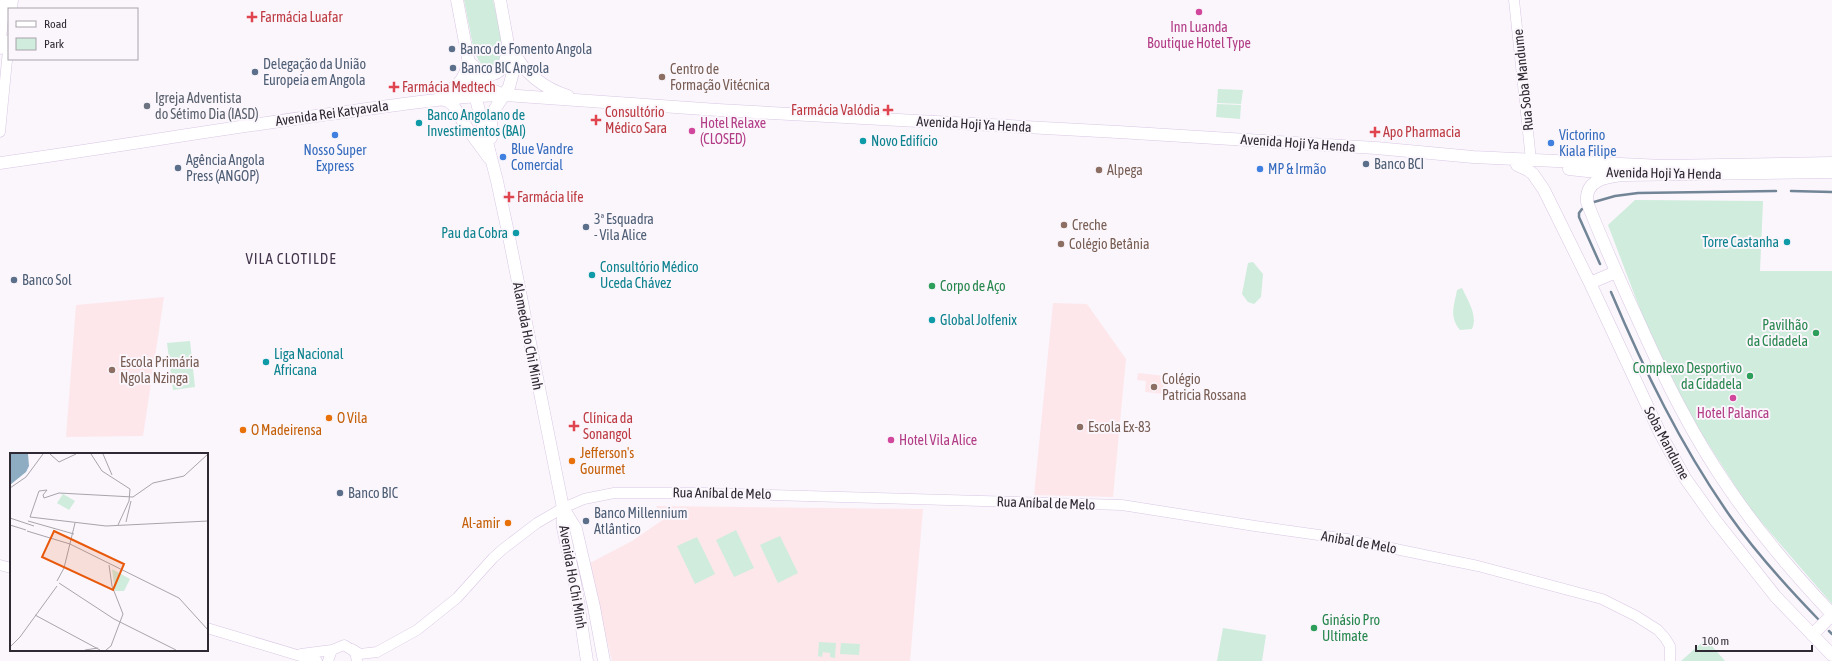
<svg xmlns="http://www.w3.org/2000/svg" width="1832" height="661" font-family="'Asap Condensed',sans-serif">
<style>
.education{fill:#fde7eb}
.green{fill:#cfecdc}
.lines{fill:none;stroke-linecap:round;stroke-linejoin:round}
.stream{stroke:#728597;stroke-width:2.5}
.tertiary-casing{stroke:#d9c7e4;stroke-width:11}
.secondary-casing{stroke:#d9c7e4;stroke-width:13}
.tertiary{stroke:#fff;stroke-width:10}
.secondary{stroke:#fff;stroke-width:12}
.hotel-dot{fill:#d1479c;stroke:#faf6fc;stroke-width:1.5}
.health-dot{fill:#e0444e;stroke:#faf6fc;stroke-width:1.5}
.service-dot{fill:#5c6f8a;stroke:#faf6fc;stroke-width:1.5}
.education-dot{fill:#8d6e63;stroke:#faf6fc;stroke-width:1.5}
.worship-dot{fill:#6b7280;stroke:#faf6fc;stroke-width:1.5}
.culture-dot{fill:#0f9aa8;stroke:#faf6fc;stroke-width:1.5}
.shop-dot{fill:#3f7fe0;stroke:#faf6fc;stroke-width:1.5}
.leisure-dot{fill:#2e9e5b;stroke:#faf6fc;stroke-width:1.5}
.food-dot{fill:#e8710a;stroke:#faf6fc;stroke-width:1.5}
.labels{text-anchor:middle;stroke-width:4;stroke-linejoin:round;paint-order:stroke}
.health-label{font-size:14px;fill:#be3a42;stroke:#faf6fc;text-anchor:start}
.hotel-label{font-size:14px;fill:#b23c85;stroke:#faf6fc}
.service-label{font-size:14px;fill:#4e5e75;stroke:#faf6fc;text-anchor:start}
.education-label{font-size:14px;fill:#785e54;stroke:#faf6fc;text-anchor:start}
.street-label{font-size:14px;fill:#2f2933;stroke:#faf6fc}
.worship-label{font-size:14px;fill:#5b616d;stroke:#faf6fc;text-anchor:start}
.culture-label{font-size:14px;fill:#0d838f;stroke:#faf6fc;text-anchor:start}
.shop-label{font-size:14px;fill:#366cbe;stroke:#faf6fc;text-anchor:start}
.leisure-label{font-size:14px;fill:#27864d;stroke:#faf6fc;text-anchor:start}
.food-label{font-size:14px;fill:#c56008;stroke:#faf6fc;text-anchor:start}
.neighbourhood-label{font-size:15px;letter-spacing:1px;fill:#43354c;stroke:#faf6fc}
.inset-road{fill:none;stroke:#a9a4ac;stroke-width:1}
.view{fill:#e8590c;fill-opacity:0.15;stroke:#e8590c;stroke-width:2}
.inset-edge{fill:none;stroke:#2f2933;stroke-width:2}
</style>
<rect width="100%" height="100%" fill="#faf6fc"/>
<!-- education -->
<path class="education" d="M164,297l-21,139 -77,1 10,-132z
M1053,303l34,1 39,55 -13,138 -79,-2z
M1138,373l27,3 -2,18 -18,-2 1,-11 -9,-1z
M656,506l267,3 -13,152h-298l-24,-97 44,-23 32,-22z"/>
<!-- green -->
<path class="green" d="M464,0h29c2,11 11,43 10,52 -1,11 -11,16 -21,12l-3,-3 -5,-10z
M1218,89l25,1 -2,14 -24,-1z
M1217,104l24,1 -1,14 -24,-2z
M1635,200l128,1 -3,70h72v333l-82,-95 -67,-104 -29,-59 -46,-121z
M1253,262l10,12 -2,23 -7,7 -6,-2 -6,-8 6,-31z
M1462,288c6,13 16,27 10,41l-12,1c-11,-14 -6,-23 -3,-40z
M190,341l5,46 -22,3 -6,-47z
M736,530l18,38 -20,9 -18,-37z
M780,536l18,37 -20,10 -18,-38z
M697,537l18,37 -20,10 -18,-38z
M1223,628l43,7 -4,26h-45z
M1706,639l19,22h-44z
M819,642l17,1 -1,15 -5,-1v-4l-7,-1 -1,5 -4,-1z
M841,643l19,1 -1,11 -19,-1z"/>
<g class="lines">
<!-- stream -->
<path class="stream" d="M1791,191l41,1
M1594,202l21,-6 23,-3 138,-2
M1582,209l-3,4v4l21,47
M1611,292c33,78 70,154 119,224 26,37 56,70 88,103
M1829,631l3,3"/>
<!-- tertiary casing -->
<g class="tertiary-casing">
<path id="tertiary" d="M1514,0l17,160
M12,9l1,-9
M0,49l5,-49
M0,132l9,-92
M0,565l11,3
M207,628l110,33
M352,649l8,5 17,-2 40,-22 40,-32 36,-40 10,-9 34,-26 26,-15 21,-9 30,-6h89l419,12 133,21 92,13 131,27 124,33 34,17 22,14 7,8 5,8v15
M301,654l31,-4
M328,661l4,-11 12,-5 11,7 2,9"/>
</g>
<!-- secondary casing -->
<g class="secondary-casing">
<path id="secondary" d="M457,0l18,95 22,86 12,56 54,271v20l12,55 12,78
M513,50c9,22 32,39 55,46
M468,61c5,4 11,12 17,13 16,3 22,-12 22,-25
M472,69l13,18 14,6
M440,97c13,-8 26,-16 27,-33
M439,99l9,2 5,4 14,23 22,30
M491,138v-15l2,-11 16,-25 4,-15 -13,-72
M0,163c115,-16 230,-36 345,-51 53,-7 106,-16 160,-17l213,15 400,22 258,16 97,9 190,9 169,-3
M1517,165l11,5 5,4 11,16 46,93 70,150 25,45 30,42 61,77 56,58
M1569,169l55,6 208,-3
M1624,175c-17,2 -39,4 -37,27 16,41 34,81 52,120 26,58 54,115 91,168 30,44 65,85 102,124
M1590,283l26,-11
M563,508l13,21 18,78 10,54
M1812,635l20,-20"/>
</g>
<!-- tertiary -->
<use href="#tertiary" class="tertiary"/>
<!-- secondary -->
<use href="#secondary" class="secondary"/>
</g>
<!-- markers -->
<g class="hotel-dot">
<circle cx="1199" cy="12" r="4"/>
<circle cx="692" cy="131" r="4"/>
<circle cx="1733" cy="398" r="4"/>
<circle cx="891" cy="440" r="4"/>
</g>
<g class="health-dot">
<path d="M250 11h4v4h4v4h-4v4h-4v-4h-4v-4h4z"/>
<path d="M392 81h4v4h4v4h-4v4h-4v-4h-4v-4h4z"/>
<path d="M886 104h4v4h4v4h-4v4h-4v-4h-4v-4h4z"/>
<path d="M594 114h4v4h4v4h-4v4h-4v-4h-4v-4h4z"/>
<path d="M1373 126h4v4h4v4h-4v4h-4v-4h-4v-4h4z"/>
<path d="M507 191h4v4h4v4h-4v4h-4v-4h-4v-4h4z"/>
<path d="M572 420h4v4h4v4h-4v4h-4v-4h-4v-4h4z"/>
</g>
<g class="service-dot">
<circle cx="452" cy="49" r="4"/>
<circle cx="453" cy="68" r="4"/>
<circle cx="255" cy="72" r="4"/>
<circle cx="1366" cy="164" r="4"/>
<circle cx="178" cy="168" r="4"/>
<circle cx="586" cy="227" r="4"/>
<circle cx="14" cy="280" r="4"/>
<circle cx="340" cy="493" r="4"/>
<circle cx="586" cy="521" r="4"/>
</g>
<g class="education-dot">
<circle cx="662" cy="77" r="4"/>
<circle cx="1099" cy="170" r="4"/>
<circle cx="1064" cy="225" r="4"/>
<circle cx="1061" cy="244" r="4"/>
<circle cx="112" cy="370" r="4"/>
<circle cx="1154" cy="387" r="4"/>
<circle cx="1080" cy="427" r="4"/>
</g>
<circle class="worship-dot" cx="147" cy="106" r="4"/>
<g class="culture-dot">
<circle cx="419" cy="123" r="4"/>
<circle cx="863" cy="141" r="4"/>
<circle cx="516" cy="233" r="4"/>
<circle cx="1787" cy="242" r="4"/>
<circle cx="592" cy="275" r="4"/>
<circle cx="932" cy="320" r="4"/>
<circle cx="266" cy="362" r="4"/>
</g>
<g class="shop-dot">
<circle cx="335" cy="135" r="4"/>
<circle cx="1551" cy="143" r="4"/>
<circle cx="503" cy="157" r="4"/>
<circle cx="1260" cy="169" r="4"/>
</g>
<g class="leisure-dot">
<circle cx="932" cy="286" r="4"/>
<circle cx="1816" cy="333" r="4"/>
<circle cx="1750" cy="376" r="4"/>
<circle cx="1314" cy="628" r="4"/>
</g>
<g class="food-dot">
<circle cx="329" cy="418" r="4"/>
<circle cx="243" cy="430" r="4"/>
<circle cx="572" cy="461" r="4"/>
<circle cx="508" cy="523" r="4"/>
</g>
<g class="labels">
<!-- health labels -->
<g class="health-label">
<text x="260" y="22">Farmácia Luafar</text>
<text x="402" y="92">Farmácia Medtech</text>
<text x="880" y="115" text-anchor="end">Farmácia Valódia</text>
<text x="605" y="117">Consultório<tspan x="605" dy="16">Médico Sara</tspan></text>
<text x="1383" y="137">Apo Pharmacia</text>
<text x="517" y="202">Farmácia life</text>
<text x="583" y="423">Clínica da<tspan x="583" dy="16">Sonangol</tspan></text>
</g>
<!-- hotel labels -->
<g class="hotel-label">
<text x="1199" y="32">Inn Luanda<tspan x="1199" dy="16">Boutique Hotel Type</tspan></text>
<text x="700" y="128" text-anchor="start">Hotel Relaxe<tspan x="700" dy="16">(CLOSED)</tspan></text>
<text x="1733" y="418">Hotel Palanca</text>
<text x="899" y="445" text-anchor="start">Hotel Vila Alice</text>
</g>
<!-- service labels -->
<g class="service-label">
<text x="460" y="54">Banco de Fomento Angola</text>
<text x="263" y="69">Delegação da União<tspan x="263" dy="16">Europeia em Angola</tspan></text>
<text x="461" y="73">Banco BIC Angola</text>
<text x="186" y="165">Agência Angola<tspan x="186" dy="16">Press (ANGOP)</tspan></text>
<text x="1374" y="169">Banco BCI</text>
<text x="594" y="224">3ª Esquadra<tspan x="594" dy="16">- Vila Alice</tspan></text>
<text x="22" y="285">Banco Sol</text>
<text x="348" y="498">Banco BIC</text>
<text x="594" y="518">Banco Millennium<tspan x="594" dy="16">Atlântico</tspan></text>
</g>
<!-- education labels -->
<g class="education-label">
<text x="670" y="74">Centro de<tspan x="670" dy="16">Formação Vitécnica</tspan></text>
<text x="1107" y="175">Alpega</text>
<text x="1072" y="230">Creche</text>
<text x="1069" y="249">Colégio Betânia</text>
<text x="120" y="367">Escola Primária<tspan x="120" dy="16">Ngola Nzinga</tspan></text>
<text x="1162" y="384">Colégio<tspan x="1162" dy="16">Patricia Rossana</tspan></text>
<text x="1088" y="432">Escola Ex-83</text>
</g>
<!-- street labels -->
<g class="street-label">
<text transform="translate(1523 80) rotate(-96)" y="5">Rua Soba Mandume</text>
<text transform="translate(332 113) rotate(-8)" y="5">Avenida Rei Katyavala</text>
<text transform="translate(974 124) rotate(3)" y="5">Avenida Hoji Ya Henda</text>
<text transform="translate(1298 143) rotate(4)" y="5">Avenida Hoji Ya Henda</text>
<text transform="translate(1664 173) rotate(1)" y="5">Avenida Hoji Ya Henda</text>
<text transform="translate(528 336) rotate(79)" y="5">Alameda Ho Chi Minh</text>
<text transform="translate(1667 443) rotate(62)" y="5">Soba Mandume</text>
<text transform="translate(722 493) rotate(1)" y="5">Rua Aníbal de Melo</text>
<text transform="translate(1046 503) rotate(2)" y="5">Rua Aníbal de Melo</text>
<text transform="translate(1359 542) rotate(10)" y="5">Anibal de Melo</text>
<text transform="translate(573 577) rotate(80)" y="5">Avenida Ho Chi Minh</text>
</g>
<!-- worship labels -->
<g class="worship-label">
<text x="155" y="103">Igreja Adventista<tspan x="155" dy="16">do Sétimo Dia (IASD)</tspan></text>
</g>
<!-- culture labels -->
<g class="culture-label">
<text x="427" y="120">Banco Angolano de<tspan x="427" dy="16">Investimentos (BAI)</tspan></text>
<text x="871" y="146">Novo Edifício</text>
<text x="508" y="238" text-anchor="end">Pau da Cobra</text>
<text x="1779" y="247" text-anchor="end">Torre Castanha</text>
<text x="600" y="272">Consultório Médico<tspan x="600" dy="16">Uceda Chávez</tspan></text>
<text x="940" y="325">Global Jolfenix</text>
<text x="274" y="359">Liga Nacional<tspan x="274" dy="16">Africana</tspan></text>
</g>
<!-- shop labels -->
<g class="shop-label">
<text x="1559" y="140">Victorino<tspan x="1559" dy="16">Kiala Filipe</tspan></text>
<text x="511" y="154">Blue Vandre<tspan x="511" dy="16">Comercial</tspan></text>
<text x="335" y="155" text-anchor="middle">Nosso Super<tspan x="335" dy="16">Express</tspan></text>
<text x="1268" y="174">MP &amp; Irmão</text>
</g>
<!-- leisure labels -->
<g class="leisure-label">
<text x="940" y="291">Corpo de Aço</text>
<text x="1808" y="330" text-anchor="end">Pavilhão<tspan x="1808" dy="16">da Cidadela</tspan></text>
<text x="1742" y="373" text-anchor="end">Complexo Desportivo<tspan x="1742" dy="16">da Cidadela</tspan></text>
<text x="1322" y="625">Ginásio Pro<tspan x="1322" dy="16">Ultimate</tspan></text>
</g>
<!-- food labels -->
<g class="food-label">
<text x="337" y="423">O Vila</text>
<text x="251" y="435">O Madeirensa</text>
<text x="580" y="458">Jefferson's<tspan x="580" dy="16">Gourmet</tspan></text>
<text x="500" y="528" text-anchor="end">Al-amir</text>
</g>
<!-- neighbourhood labels -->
<g class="neighbourhood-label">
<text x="291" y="264">VILA CLOTILDE</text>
</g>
</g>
<!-- overview -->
<g transform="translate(10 453)">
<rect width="198" height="198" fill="#faf6fc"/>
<path d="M53,41l12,7 -6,9 -12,-7zM102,116l18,10 -6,12h-9z" fill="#cfecdc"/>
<path d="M0,1h18l1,12 -3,6 -16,13z" fill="#8eacc2"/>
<path class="inset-road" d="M40,1l9,8 17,-8M81,1l11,17 28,18 -1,12 -11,24M93,1l9,21M0,35l16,-11 17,-23M20,64l9,-26 8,-1 -4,5 1,3 15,-5 74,4 20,-14 31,-7 24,-22M20,64l76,9 102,-5M0,65l24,8M18,68l46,13M116,69l5,-21M0,72l16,5M17,78l43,13 109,54 29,32M47,128l7,-13 11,-45M49,130l55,36 62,31M25,162l65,35M0,194l10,-10 37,-51M75,197l13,-2M96,197l5,-4 12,-32 -11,-28 -3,-21"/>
<path class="view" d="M44,78l70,33 -11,26 -71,-33z"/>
<rect width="198" height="198" class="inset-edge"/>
</g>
<!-- legend -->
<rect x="8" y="8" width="130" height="52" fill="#faf6fc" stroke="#a9a4ac"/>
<rect x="16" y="21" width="20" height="6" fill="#ffffff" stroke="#a9a4ac"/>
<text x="44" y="28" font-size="12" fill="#2f2933">Road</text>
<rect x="16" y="38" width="20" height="12" fill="#cfecdc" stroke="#a9a4ac"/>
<text x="44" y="48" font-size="12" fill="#2f2933">Park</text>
<!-- scale -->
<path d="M1696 645v6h116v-6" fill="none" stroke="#2f2933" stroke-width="2"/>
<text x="1702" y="645" font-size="12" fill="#2f2933" stroke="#faf6fc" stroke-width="3" paint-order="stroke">100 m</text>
</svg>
